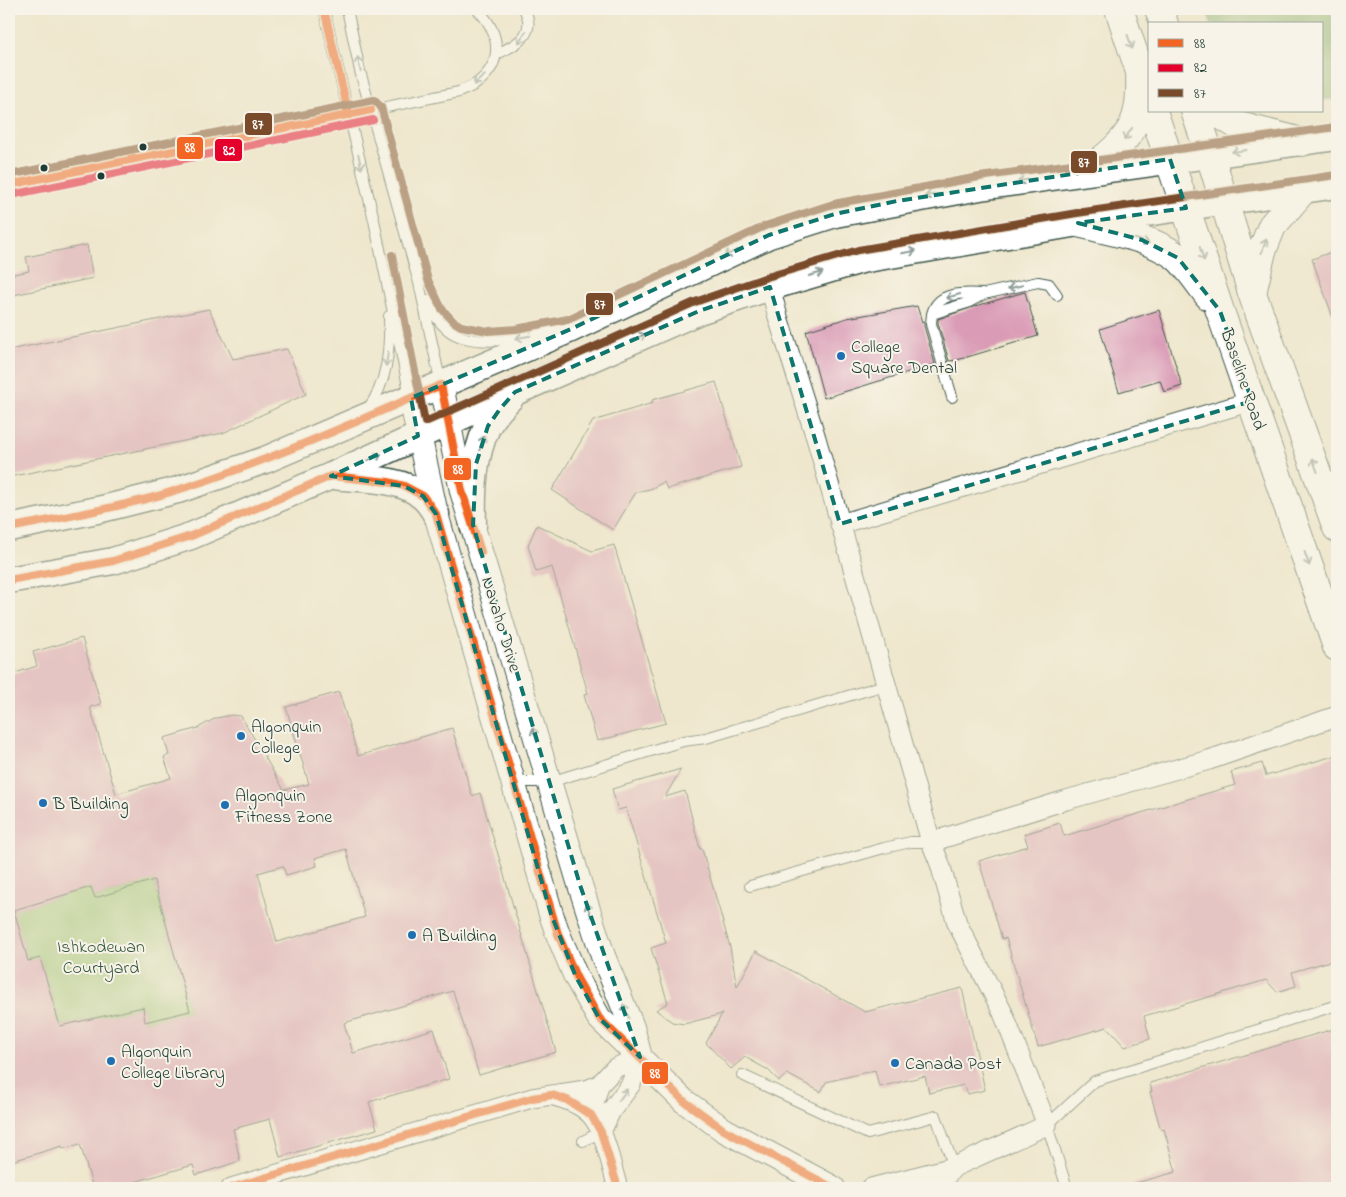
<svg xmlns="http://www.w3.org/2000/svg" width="1346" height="1197" font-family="'Indie Flower',sans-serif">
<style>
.green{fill:#96c472;stroke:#5a8053}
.forest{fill:#78aa64;stroke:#4c744c}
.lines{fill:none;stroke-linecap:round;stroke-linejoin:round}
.stream{stroke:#76bfef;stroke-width:5}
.building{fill:#da9bb6;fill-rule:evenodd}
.service-casing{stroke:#3e564b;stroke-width:12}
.minor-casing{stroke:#3e564b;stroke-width:21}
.tertiary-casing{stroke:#3e564b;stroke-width:26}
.secondary-casing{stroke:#3e564b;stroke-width:29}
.primary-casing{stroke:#3e564b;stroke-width:30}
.service{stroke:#fff;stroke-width:10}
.minor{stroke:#fff;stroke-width:19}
.tertiary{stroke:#fff;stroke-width:24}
.secondary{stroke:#fff;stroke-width:26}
.primary{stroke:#fff;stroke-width:28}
.bus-1-casing{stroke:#f7f3e8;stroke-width:11}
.bus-2-casing{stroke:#f7f3e8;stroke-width:11}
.bus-3-casing{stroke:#f7f3e8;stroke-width:11}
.bus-1{stroke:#f26522;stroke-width:8}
.bus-2{stroke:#e4002b;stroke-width:8}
.bus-3{stroke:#7a4b2a;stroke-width:8}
.oneway{stroke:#8f9e9a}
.marked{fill:none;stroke:#0f766e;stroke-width:4;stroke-dasharray:10 6;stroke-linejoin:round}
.bus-dot{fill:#1f3d34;stroke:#f7f3e8;stroke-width:2}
.poi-dot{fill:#1f6fb2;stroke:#f7f3e8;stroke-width:2}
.labels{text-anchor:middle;stroke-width:4;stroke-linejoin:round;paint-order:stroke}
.poi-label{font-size:18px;fill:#1f3d34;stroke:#f7f3e8;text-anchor:start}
.street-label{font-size:18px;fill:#1f3d34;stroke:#f7f3e8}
.park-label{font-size:18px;fill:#375840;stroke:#f7f3e8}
.line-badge{stroke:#f7f3e8;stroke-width:2}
.badge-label{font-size:14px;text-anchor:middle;font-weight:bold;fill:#fff}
</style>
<rect width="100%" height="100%" fill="#f7f3e8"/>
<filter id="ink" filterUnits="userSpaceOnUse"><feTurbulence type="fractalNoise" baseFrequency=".02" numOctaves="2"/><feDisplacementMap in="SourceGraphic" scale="10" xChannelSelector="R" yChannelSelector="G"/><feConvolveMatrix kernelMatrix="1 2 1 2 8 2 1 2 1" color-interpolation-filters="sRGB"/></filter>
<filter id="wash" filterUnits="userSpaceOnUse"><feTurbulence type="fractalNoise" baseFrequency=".0096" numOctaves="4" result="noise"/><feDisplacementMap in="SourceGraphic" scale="20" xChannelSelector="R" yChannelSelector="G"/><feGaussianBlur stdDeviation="1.12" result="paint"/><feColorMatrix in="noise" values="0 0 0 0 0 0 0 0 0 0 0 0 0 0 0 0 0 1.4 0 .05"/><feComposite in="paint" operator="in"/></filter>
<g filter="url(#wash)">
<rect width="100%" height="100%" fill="#efe7cd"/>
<!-- green -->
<path class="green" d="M152,874l38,137 -45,11 -2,-15 -83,19 -20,-68 -12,3 -15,-51 78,-23 5,11 41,-13z"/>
<!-- forest -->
<path class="forest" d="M1207,9h130v91l-15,-1v-75h-111z"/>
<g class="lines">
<!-- stream -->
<path class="stream" d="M1331,9l6,13"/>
</g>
<g id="blocks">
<!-- building -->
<path class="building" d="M87,245l6,33 -84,18v-21l20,-4 -3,-14z
M1337,250v73h-2l-23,-64z
M1025,292l13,44 -81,24 -8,1 -11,-38v-4l38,-13z
M917,306l5,16 2,-1v5l11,38 -111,34 -18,-67 41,-13z
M209,309l24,50 54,-10 19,45 -83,39 -214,44v-127z
M1159,310l23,76 -18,6 -4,-12 -41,12 -19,-63z
M716,382l25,85 -74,22 -3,-7 -14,7 -14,3 -23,38 -61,-40 41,-69 60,-18 -1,-3z
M537,525l55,26 22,-6 52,178 -69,18 -13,-46 4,-2 -36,-126 -16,5 -8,-27z
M82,638l19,66 -11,3 26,87 55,-16 -7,-21 5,-2 -5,-17 34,-10 18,-10 16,-3 9,1 43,74 25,-6 -23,-77 53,-15 19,64 94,-28 20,68 8,-3 76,259 -77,23 -26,-84 -109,32 9,30 81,-24 15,50 -80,23 8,27 -97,28 -10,-38 -37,10 7,32 -44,14 -3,-10 -79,23h-21l-13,-44 -17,5 -1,-3 -53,16v-487l28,-9 -4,-14zM346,849l19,68 -88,25 -19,-69 25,-7 3,9 31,-9 -2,-8zM154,880l36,131 -45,11 -2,-15 -83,19 -20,-68 -12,3 -14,-51 77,-23 4,11z
M1337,755v204l-45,13 4,14 -19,6 -11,-12 -122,36 6,23 -25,8 -18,-20 -69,20 -32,-109 -4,1 -23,-78 49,-15 -4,-12 36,-11 4,13 171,-51 -4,-13 31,-9 4,13z
M681,769l-16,28 20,-6 15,58h2l28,98 7,40 19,-36 109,61 97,-24 23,102 -17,4 -4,-9 -35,8 -4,-17 -46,11 -4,-17 -49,12 -5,10 -34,-18 -8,7 -11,-11 -23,-13 -14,12 -25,-26 16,-29 -38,10 -12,-2 -16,-12 12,-7 -17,-55 15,-5 -40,-135 -8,2 -6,-21z
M1337,1028v160h-204l-1,-4 44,-12 -12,-43 -3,1 -11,-38h2l-2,-9z"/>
</g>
</g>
<g filter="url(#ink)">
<use href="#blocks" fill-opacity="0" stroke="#3e564b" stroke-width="1"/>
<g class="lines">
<!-- service casing -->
<g class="service-casing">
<path id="service" d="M324,9l50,211 36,176
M347,9l13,62 59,212 22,101
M497,54c19,-9 41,-20 27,-45
M9,185l450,-93c6,-3 13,-5 18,-9 28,-21 23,-51 0,-74
M427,300c5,11 10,21 20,29 18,16 57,12 80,8
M932,314c6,-23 32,-21 51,-20
M952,397l-21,-73 1,-10 35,-11 17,-9 54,-12 11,2 8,11
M367,410c21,-27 23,-62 22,-94
M514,782h36l133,-41 23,-3 179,-53
M750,886l134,-38 27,-6h20
M742,1075l126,59 68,-18 18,51
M583,1141l18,-9
M1067,1188l-20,-63 48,-44 242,-76"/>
</g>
<!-- minor casing -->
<g class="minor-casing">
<path id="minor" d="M770,287l8,30 38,121 115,404 9,22 17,59 46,90 44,112 -93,42 -83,21
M840,524l412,-123
M931,842l135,-42 143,-40 128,-44
M554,1096c12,3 28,9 37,19 15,17 20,52 27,73
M591,1115l8,-30 16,-17 25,-11
M601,1132l10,-21 20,-27 9,-27
M231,1188l301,-90 54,-8 13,-5
M936,1188l18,-21"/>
</g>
<!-- tertiary casing -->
<g class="tertiary-casing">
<path id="tertiary" d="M441,385l21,106 118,394 23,71 29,71 8,30
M411,398l25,116 115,400 7,20 18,43 23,41 85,83 40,29 109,58"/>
</g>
<!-- secondary casing -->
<g class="secondary-casing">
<path id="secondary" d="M332,476c27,3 69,1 90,20 6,5 10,11 14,18
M473,525c-1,-33 0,-68 14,-98 6,-11 15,-21 24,-30
M9,528l93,-19 76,-19 87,-30 306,-131 198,-94 66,-21 145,-27 357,-50
M9,580l104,-19 78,-25 140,-60 184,-84 184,-81 71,-24 91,-27 217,-37 259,-38"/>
</g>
<!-- primary casing -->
<g class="primary-casing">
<path id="primary" d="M1119,9l26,78
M1159,9l5,15
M1153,111l67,200 117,336
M1195,111l15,44 42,138 85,235
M1214,111l25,15 63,16
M1090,170c42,-34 52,-44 50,-100
M1078,223c31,8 73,14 99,34 10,8 23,28 32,39
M1252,293l10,-42 10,-25 31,-36"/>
</g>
<!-- service -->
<use href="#service" class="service"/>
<!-- minor -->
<use href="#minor" class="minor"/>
<!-- tertiary -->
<use href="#tertiary" class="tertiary"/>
<!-- secondary -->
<use href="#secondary" class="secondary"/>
<!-- primary -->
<use href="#primary" class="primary"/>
<!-- bus-1 casing -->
<g class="bus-1-casing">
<path id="bus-1" d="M324,9l25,106
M9,185l362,-75
M441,385l21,106 19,61
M9,528c51,-10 103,-19 152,-33 97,-29 188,-70 280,-110
M9,580l104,-19 78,-25 140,-60 57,6 16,4 19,10 13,18 122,420 18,43 23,41 85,83 40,29 109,58
M231,1188l301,-90 20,-3 15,5 24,15 10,17 17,56"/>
</g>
<!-- bus-2 casing -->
<g class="bus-2-casing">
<path id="bus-2" d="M11,195l362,-75"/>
</g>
<!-- bus-3 casing -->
<g class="bus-3-casing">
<path id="bus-3" d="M9,175l365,-75 7,7 47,173 14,29 11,12 8,5 27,5 28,-2 52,-10 197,-93 68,-22 146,-27 357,-50
M392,255l33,167 270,-120 72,-25 91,-27 219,-37 259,-38"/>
</g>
<!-- bus-1 -->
<use href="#bus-1" class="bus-1"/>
<!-- bus-2 -->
<use href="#bus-2" class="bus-2"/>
<!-- bus-3 -->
<use href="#bus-3" class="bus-3"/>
</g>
<!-- one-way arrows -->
<defs><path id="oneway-shaft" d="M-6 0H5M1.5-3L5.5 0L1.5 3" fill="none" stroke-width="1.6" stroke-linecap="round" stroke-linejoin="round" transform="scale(1.25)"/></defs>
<g class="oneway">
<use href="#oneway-shaft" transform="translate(522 37) rotate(127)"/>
<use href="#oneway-shaft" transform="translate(1130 42) rotate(71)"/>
<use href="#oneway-shaft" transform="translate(359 64) rotate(-102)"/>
<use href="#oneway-shaft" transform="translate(479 80) rotate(140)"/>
<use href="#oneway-shaft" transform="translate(1128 134) rotate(124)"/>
<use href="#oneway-shaft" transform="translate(1239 151) rotate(172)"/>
<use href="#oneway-shaft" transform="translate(360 162) rotate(77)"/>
<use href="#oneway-shaft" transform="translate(1025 180) rotate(171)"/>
<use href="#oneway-shaft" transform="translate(932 195) rotate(170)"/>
<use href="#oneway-shaft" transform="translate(1142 241) rotate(18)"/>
<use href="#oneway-shaft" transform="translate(1264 246) rotate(-70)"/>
<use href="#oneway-shaft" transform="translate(909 252) rotate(-10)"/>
<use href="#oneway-shaft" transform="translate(731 253) rotate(155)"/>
<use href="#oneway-shaft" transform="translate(1202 254) rotate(72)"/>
<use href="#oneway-shaft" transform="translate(816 274) rotate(-16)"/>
<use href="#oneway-shaft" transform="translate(1015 287) rotate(167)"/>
<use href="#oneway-shaft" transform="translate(953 296) rotate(165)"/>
<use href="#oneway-shaft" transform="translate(523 337) rotate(170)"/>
<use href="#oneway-shaft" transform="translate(639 337) rotate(-23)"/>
<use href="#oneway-shaft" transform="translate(387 359) rotate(99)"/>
<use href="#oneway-shaft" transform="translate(482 443) rotate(-72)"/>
<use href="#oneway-shaft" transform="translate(375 457) rotate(-24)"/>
<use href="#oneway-shaft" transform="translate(1315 465) rotate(-110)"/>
<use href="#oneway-shaft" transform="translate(1307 559) rotate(71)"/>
<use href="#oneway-shaft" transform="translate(535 735) rotate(-107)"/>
<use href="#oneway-shaft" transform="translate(589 910) rotate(-108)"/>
<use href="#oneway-shaft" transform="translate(626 1011) rotate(-112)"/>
<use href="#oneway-shaft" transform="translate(623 1095) rotate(-54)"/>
</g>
</g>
<!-- marked area -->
<path d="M0 0H1346V1197H0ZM1170,159l16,49 -108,15 64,17 36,18 42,53 32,90 -412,123 -70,-237 -71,24 -184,81 -15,17 -12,17 -12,38 -3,61 107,360 60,172 -41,-39 -23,-41 -25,-63 -115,-400 -13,-18 -19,-10 -73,-10 87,-40 -7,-38 160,-69 198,-94 66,-21 62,-13z" fill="#efe7cd" fill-opacity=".55" fill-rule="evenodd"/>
<path class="marked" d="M1170,159l16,49 -108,15 64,17 36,18 42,53 32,90 -412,123 -70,-237 -71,24 -184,81 -15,17 -12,17 -12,38 -3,61 107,360 60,172 -41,-39 -23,-41 -25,-63 -115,-400 -13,-18 -19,-10 -73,-10 87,-40 -7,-38 160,-69 198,-94 66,-21 62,-13z"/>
<!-- markers -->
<g class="bus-dot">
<circle cx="143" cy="147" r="4.5"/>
<circle cx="44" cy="168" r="4.5"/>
<circle cx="101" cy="176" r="4.5"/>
</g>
<g class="poi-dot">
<circle cx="841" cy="356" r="5"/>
<circle cx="241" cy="736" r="5"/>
<circle cx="43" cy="803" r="5"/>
<circle cx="225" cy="805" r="5"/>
<circle cx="412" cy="935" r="5"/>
<circle cx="111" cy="1061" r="5"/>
<circle cx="895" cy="1063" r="5"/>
</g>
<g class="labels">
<!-- poi labels -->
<g class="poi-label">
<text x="851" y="352">College<tspan x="851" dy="21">Square Dental</tspan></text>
<text x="251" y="732">Algonquin<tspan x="251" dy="21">College</tspan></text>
<text x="235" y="801">Algonquin<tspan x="235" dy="21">Fitness Zone</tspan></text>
<text x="53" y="809">B Building</text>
<text x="422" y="941">A Building</text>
<text x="121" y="1057">Algonquin<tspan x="121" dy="21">College Library</tspan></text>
<text x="905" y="1069">Canada Post</text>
</g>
<!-- street labels -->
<g class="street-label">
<text transform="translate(1244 379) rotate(71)" y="6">Baseline Road</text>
<text transform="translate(502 624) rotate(73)" y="6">Navaho Drive</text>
</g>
<!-- park labels -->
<g class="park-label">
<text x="101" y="952">Ishkodewan<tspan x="101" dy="21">Courtyard</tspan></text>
</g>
</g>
<g class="line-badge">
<rect x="244" y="112" width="29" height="24" rx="5" fill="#7a4b2a"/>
<rect x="176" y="136" width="28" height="24" rx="5" fill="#f26522"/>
<rect x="214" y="138" width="29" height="24" rx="5" fill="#e4002b"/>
<rect x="1070" y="150" width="28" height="24" rx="5" fill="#7a4b2a"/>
<rect x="585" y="292" width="29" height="24" rx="5" fill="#7a4b2a"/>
<rect x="443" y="457" width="29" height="24" rx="5" fill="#f26522"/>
<rect x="641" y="1061" width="28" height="24" rx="5" fill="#f26522"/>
</g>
<g class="badge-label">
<text x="258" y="129">87</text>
<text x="190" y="152">88</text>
<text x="229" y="155">82</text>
<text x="1084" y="167">87</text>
<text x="600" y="309">87</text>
<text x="458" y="474">88</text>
<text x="655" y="1078">88</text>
</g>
<!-- margin -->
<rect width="1346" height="1197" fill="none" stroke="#f7f3e8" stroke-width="30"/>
<!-- legend -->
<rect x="1148" y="22" width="175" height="90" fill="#f7f3e8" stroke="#a1aaa0"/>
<rect x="1158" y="39" width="25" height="8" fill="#f26522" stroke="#a1aaa0"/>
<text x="1194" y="48" font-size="15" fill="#1f3d34">88</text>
<rect x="1158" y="64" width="25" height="8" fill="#e4002b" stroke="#a1aaa0"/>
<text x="1194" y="72" font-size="15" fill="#1f3d34">82</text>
<rect x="1158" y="89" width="25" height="8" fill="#7a4b2a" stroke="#a1aaa0"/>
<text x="1194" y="98" font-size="15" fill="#1f3d34">87</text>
</svg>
